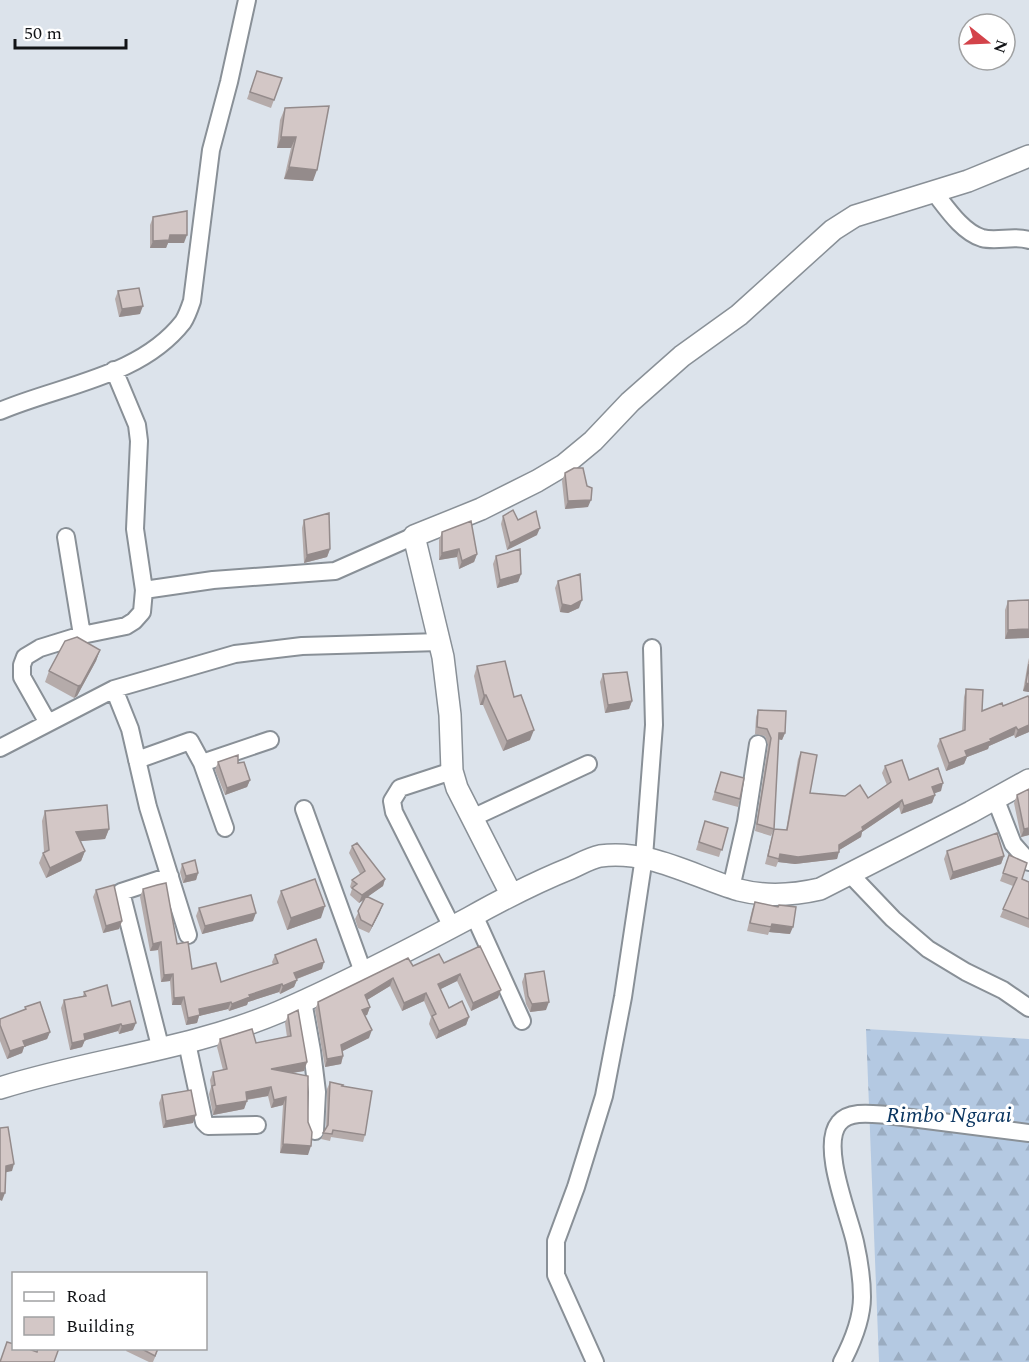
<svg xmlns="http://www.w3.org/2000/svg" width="1029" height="1362" font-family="Spectral,serif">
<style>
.forest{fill:url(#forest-firs)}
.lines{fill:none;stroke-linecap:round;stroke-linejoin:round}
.minor-casing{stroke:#899097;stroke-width:20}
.tertiary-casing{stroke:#899097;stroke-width:24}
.minor{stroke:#fff;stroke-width:16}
.tertiary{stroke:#fff;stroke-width:21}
.wall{fill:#b5abaa}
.shaded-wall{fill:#948b8b}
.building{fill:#d3c7c6;stroke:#948b8b;stroke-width:1.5}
.labels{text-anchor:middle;stroke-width:6;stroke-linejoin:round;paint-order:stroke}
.park-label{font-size:22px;font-style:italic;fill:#0a3560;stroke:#fff}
</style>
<defs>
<pattern id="forest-firs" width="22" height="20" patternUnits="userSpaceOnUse" patternTransform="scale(1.5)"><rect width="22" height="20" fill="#b4c9e2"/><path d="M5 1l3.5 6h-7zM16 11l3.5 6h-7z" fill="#9aacc1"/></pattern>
</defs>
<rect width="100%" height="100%" fill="#dce3eb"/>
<!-- forest -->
<path class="forest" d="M866,1029l163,10v323h-150z"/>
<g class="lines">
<!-- minor casing -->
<g class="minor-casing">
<path id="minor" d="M934,192c12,15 28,40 48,46 15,4 32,-3 47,2
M0,411c61,-26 140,-34 183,-89 4,-6 7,-15 9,-21l19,-151 18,-68 18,-82
M66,537l16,98
M144,590l69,-10 122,-9 79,-35
M114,689l16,40 18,78 40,128
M48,723l-26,-46v-12l3,-8 15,-9 42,-13 44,-9 8,-5 8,-9 2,-22 -9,-61 4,-88 -2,-16 -23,-55
M0,748l114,-59 121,-35 67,-8 138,-4
M137,760l53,-19 12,22 68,-23
M202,763l23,65
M995,798l18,46 16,18
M304,809l59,163
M472,818l116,-54
M850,874l43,45 35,30 38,23 37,18 26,18
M731,888l15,-66 12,-78
M474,915l48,106
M452,927l-58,-115 -2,-11 8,-13 52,-17
M303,1001l9,50 5,41 -2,39
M187,1043l17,79 4,4 49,-1
M161,1050l-40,-158 49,-16
M595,1362l-39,-87v-34l20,-54 28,-91 19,-99 21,-140 10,-132 -2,-77
M842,1362c10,-19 20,-44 20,-65 0,-19 -3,-37 -7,-55 -6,-27 -35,-96 -16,-119 10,-13 34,-9 48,-8l142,18"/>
</g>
<!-- tertiary casing -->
<g class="tertiary-casing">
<path id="tertiary" d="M511,894l-54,-106 -5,-17 -2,-56 -7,-58 -29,-121 67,-27 56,-28 27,-16 29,-24 37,-39 52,-46 57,-41 94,-85 22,-14 113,-35 61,-25
M0,1088c92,-29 189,-38 279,-76 65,-28 128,-61 190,-94 34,-19 67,-36 102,-50 9,-4 19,-10 29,-12 49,-7 94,21 139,34 27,7 55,5 81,-1l151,-77 58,-32"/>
</g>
<!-- minor -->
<use href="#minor" class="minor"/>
<!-- tertiary -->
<use href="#tertiary" class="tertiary"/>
</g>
<!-- wall -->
<path class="wall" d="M257,71l25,7 -11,30 -24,-9z
M285,108l28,73 -29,-2 7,-31h-14l3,-28z
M153,217l31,26h-16l-2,5h-16v-23z
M118,291l22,23 -21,3 -4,-18z
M565,473l23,34 -23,2 -3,-28z
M503,516l15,4 19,15 -30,15 -6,-26z
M304,520l26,29 -3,8 -23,6 -2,-35z
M442,532l35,22 -3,8 -15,7 -2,-12 -18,3v-20z
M496,556l25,18 -3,8 -21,6 -4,-24z
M558,581l21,27 -11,5 -8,-1 -5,-24z
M1029,600l-24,39v-29l3,-9z
M100,650l-4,11 -19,35 -3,2 -29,-16 4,-11z
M1029,658v34l-6,-1 5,-29z
M477,666l37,31 16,43 -27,11 -20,-46h-3l-6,-29z
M603,674l29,27 -3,8 -24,4 -5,-31z
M966,689l16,22 21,-5 26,26 -14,6 -1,-3 -25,11 -1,3 -21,8 -3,7 -18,7 -9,-25 3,-7 22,-8 2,-34z
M758,710l27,23 -3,7 -3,-1 -5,90 -3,7 -16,-5 13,-86 -3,-9 -10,-2 1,-17z
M801,752l9,41 58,5 19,-13 -5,-12 3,-7 24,14 32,11 -7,2 1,2 -3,8 -31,11 -2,-7 -37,25 -1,5 -22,13 -2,9 -42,5 -17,-2 -2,5 -11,-3 9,-35 12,1 12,-71z
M218,762l20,1 12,17 -3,7 -22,8 -10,-25z
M721,772l19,27 -2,8 -26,-7z
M1017,795l12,40 -8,2 -7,-34z
M45,811l64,18 -4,10 -25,2 5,10 -4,10 -35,17 -7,-15 4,-10 1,-1 -2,-31z
M705,821l23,7 -9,29 -23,-7z
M352,846l33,33 -2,7 -15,10 12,16 -11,21 -11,-5 -3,-9 10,-20 -6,4 -9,-8 2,-6 -2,-2 2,-7 8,-6 -11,-21z
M947,851l57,5 -3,8 -51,16 -6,-21z
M182,864l16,9 -2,7 -13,3 -3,-11z
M1003,873l26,9v46l-29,-11 13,-31 -13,-5z
M143,889l49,80 29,13 52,-17 -1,-3 3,-7 47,14 -25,10 -3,8 -14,7 -1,-2 -31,10 -1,3 -18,6 -1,-2 -29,7 -2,7 -11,2 -5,-20h-9l-2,-24 -9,1 -3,-32 -8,1 -10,-54z
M96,890l26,31 -3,8 -16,4 -10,-36z
M281,891l40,27 -34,12 -10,-28z
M755,902l35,32 -21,-2 -1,3 -21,-4 5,-21z
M199,908l54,13 -51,13 -6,-18z
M444,963l54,35 -27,13 -14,-30 -17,8 9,19 20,9 -3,8 -30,14 -7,-15 2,-7 -7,-16 -22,10 -12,-25 -23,14 3,7 -3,8h-2l4,23 -27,13 1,5 -2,8 -16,3 -10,-57 3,-8 95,-36z
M525,974l21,36 -16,2 -4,-8 -4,-22z
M84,992l28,14 21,24 -14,4 -1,-3 -33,9 -3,7 -12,3 -9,-42 3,-8 19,-4z
M25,1007l25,25 -3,7 -23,8 -2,6 -15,6 -7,-18v-22l24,-9z
M288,1015l19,47 -3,9 -13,2 17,49v33l-28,-2 3,-48 -12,3 -3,-12 -21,4 -3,9 -31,6 -4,-21 2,-7 -1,-7 3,-8 10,-2 -6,-23 3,-8 36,4 31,-6 -2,-14z
M330,1082l12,4 23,49 -2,7 -32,-5 -1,4 -9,-2 5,-10 1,-40z
M162,1095l31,28 -30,5 -4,-25z
M127,1348h32l-6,14h-4l-23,-11z"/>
<!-- shaded-wall -->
<path class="shaded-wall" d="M281,137h15l-5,11h-14z
M289,167l28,3 -4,11 -29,-2z
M170,235h17l-3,8h-16l-2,5h-16l3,-7z
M143,306l-3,8 -21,3 3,-8z
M591,500l-3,7 -23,2 3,-8z
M540,528l-3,7 -30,15 3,-7z
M330,549l-3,8 -23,6 3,-8z
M459,549l-2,8 -18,3 3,-7z
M477,554l-3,8 -15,7 3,-8z
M521,574l-3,8 -21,6 3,-8z
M582,600l-3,8 -11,5 -8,-1 2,-8z
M1029,629v9l-24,1 3,-9z
M100,650l-4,11 -19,35 -3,2 4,-12z
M1026,683l3,1v8l-6,-1z
M484,695h2l-3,10h-3z
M632,701l-3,8 -24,4 3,-8z
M1029,725v7l-14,6 3,-8z
M1016,727l-2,8 -25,11 -1,3 -21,8 -3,7 -18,7 3,-8 16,-12z
M534,730l-4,10 -27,11 4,-10z
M779,733h6l-3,7 -5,-1z
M250,780l-3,7 -22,8 2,-7z
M943,783l-2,8 -11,4 2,-8z
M935,795l-3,8 -31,11 3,-8z
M902,800l-3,7 -37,25 -1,5 -25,15h3l-2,7 -42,5 -17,-2 2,-8 82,-27z
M1029,828v7l-8,2 3,-8z
M109,829l-4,10 -33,3 4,-10z
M85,851l-4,10 -35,17 4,-10z
M1004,856l-3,8 -51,16 3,-8z
M198,873l-2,7 -13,3 3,-7z
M385,879l-2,7 -24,17 3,-8z
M383,904l-3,8 -11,21 3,-7z
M325,906l-4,12 -34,12 4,-12z
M256,913l-3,8 -51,13 3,-8z
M122,921l-3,8 -16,4 3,-7z
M772,924l21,3 -3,7 -21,-2z
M161,942l-3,8 -8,1 3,-7z
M324,962l-2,7 -31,12 3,-8z
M173,974l-3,7 -9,1 3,-7z
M460,974l-3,7 -22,11 3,-8z
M393,978l-3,8 -28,17 3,-8z
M297,980l-3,7 -14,7 3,-8z
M282,984l-3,8 -31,10 -1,3 -18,6 3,-7 17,-9z
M501,990l-3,8 -27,13 2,-8z
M426,993l-2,8 -22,10 2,-8z
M184,997l-3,8h-9l2,-7z
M231,1002l-3,7 -29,7 -2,7 -11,2 2,-7 11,-9z
M549,1002l-3,8 -16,2 2,-8z
M370,1007l-3,8 -8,3 3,-8z
M469,1017l-3,8 -30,14 3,-8z
M136,1023l-3,7 -14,4 3,-8z
M121,1024l-3,7 -35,10 2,-1 -3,7 -12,3 2,-7 12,-9z
M372,1030l-3,8 -30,15 2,-8z
M50,1032l-3,7 -23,8 -2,6 -15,6 3,-8 13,-10z
M343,1056l-2,8 -16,3 2,-8z
M307,1062l-3,9 -36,6 3,-8z
M271,1087l-3,9 -25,4 3,-8z
M286,1097l-3,8 -12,3 3,-8z
M247,1101l-3,8 -31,6 3,-9z
M196,1115l-3,8 -30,5 3,-7z
M283,1144l28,2 -3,9 -28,-2z
M14,1164l-2,7 -9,2 3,-7z
M0,1193h5l-3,8 -2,-1z"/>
<!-- building -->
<path class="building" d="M257,71l25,7 -8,22 -24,-8z
M329,106l-12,64 -28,-3 7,-30h-15l4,-29z
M187,211v24h-17l-1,5 -16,1v-24z
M139,288l4,18 -21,3 -4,-18z
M574,468h9l4,18 5,2 -1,12 -23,1 -3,-28z
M513,510l5,10 18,-9 4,17 -30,15 -7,-27z
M329,513l1,36 -23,6 -3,-35z
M471,521l6,33 -15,7 -3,-12 -17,4v-21z
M520,549l1,25 -21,6 -4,-24z
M580,574l2,26 -11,6 -9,-2 -4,-23z
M1029,600v29l-21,1v-29z
M77,637l23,13 -19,35 -3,1 -29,-15 16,-30z
M505,661l9,36 7,-2 13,35 -27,11 -21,-46h-2l-7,-29z
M1029,664v20l-3,-1z
M627,672l5,29 -24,4 -5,-31z
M966,689l17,1 -1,21 20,-8 1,3 25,-10 1,2v27l-11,5 -2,-3 -26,12 1,2 -26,10 2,5 -18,7 -9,-24 25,-9z
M758,710l28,1 -1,22h-6l-5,96 -17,-5 14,-86 -4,-9 -10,-2z
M801,752l16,3 -7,38 35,3 15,-11 8,13 23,-16 -6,-16 17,-6 7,20 29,-12 5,15 -11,4 3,8 -31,11 -2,-6 -40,27 1,3 -24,15v7l-41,5 -18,-3 -1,5 -11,-3 6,-27 13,1z
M238,755v8l6,-1 6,18 -23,8 -9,-26z
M721,772l23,6 -4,21 -25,-7z
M1029,789v39l-5,1 -7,-34z
M107,805l2,24 -33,3 9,19 -35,17 -7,-15 6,-3 -4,-39z
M705,821l23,7 -6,22 -23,-8z
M997,833l7,23 -51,16 -6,-21z
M357,843l28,36 -23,16 -10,-7 5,-4 -5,-4 13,-9 -13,-25z
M1009,855l18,8 -5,16 7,3v37l-26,-10 14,-31 -14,-5z
M195,860l3,13 -12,3 -4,-12z
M315,879l10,27 -34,12 -10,-27z
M166,883l11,61 11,-2 4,27 24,-6 5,19 57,-19 -3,-8 41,-16 8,23 -30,11 3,7 -14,6 -1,-2 -33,11 1,2 -18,7 -1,-2 -32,7 1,6 -12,3 -4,-21 -10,1 -1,-24 -9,1 -3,-33 -8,2 -10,-55 14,-4z
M114,885l8,36 -16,5 -10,-36z
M251,895l5,18 -51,13 -6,-18z
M366,896l17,8 -11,22 -11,-6 -3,-9z
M755,902l23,5 1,-2 17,2 -3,20 -21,-3 -1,3 -21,-4z
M480,946l21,44 -28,13 -13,-29 -22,10 11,24 13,-7 7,16 -30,14 -7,-15 4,-2 -10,-21 -22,10 -11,-25 -28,17 5,12 -8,3 10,20 -31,15 2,11 -16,3 -9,-57 90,-44 5,8 26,-12 5,9z
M544,971l5,31 -17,2 -4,-8 -3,-22z
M107,985l5,21 18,-5 6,22 -14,3 -1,-2 -37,10 1,6 -13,3 -8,-43 22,-4 -2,-4z
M40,1002l10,30 -27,9 2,5 -15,5 -10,-26v-6l26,-10 -1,-2z
M298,1010l9,52 -36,7 37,7v46l4,10 -1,14 -28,-2 3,-47 -12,3 -3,-13 -25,5 1,9 -31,5 -4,-20 3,-1 -2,-13 14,-3 -7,-30 32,-10 4,14 35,-7 -3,-21z
M330,1082l13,3 -1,1 30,5 -7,44 -32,-5 -1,4 -9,-1 5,-8z
M191,1090l5,25 -30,6 -4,-26z
M8,1127l6,37 -8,2 -1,27h-5v-65z
M7,1342l7,2v4h12l11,4 1,-4h21l-5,14h-54z
M140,1348h18l-3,8z"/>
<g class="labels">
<!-- park labels -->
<g class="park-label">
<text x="949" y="1122">Rimbo Ngarai</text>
</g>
</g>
<!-- legend -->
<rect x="12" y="1272" width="195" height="78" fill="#ffffff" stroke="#a0a1a2" stroke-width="1.5"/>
<rect x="24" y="1292" width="30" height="9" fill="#ffffff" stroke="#a0a1a2" stroke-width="1.5"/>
<text x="66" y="1302" font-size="18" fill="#121417">Road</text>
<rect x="24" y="1317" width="30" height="18" fill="#d3c7c6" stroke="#a0a1a2" stroke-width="1.5"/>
<text x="66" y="1332" font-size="18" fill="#121417">Building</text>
<!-- north arrow -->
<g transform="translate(987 42) rotate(108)"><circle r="28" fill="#ffffff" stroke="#a0a1a2" stroke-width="1.5"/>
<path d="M0-4.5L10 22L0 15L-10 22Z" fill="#d3434a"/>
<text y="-9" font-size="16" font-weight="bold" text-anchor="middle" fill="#121417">N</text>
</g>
<!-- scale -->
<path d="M15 39v9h111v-9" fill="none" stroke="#121417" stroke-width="3"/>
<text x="24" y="39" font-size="18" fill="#121417" stroke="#ffffff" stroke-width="4.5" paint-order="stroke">50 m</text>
</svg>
